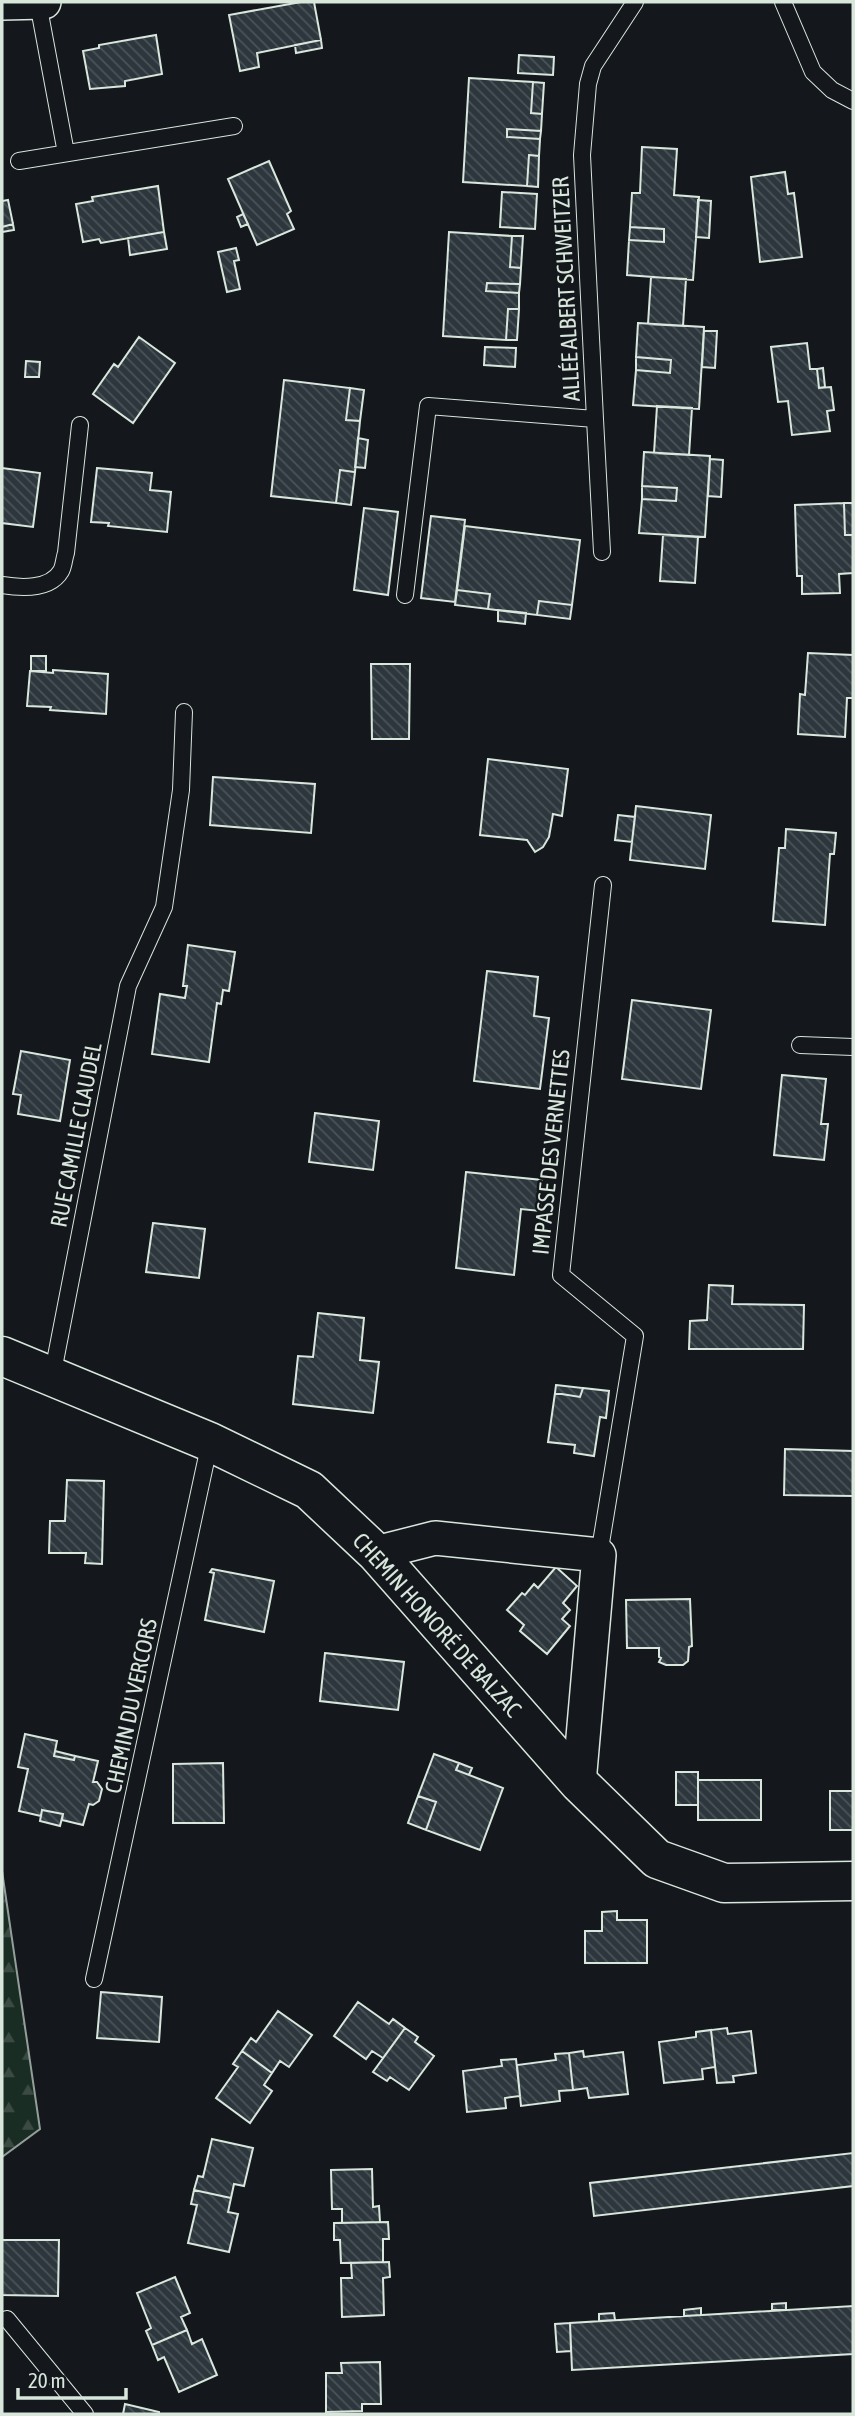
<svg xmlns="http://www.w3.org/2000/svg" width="855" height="2416" font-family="'Asap Condensed',sans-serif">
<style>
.forest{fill:url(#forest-firs);stroke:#939e99;stroke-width:2}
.building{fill:url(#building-back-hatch);stroke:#d8e6dc;stroke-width:2}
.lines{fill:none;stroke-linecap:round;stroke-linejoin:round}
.service-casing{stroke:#d8e6dc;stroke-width:18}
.minor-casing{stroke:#d8e6dc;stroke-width:36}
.tertiary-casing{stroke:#d8e6dc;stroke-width:41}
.service{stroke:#14181c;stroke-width:16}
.minor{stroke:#14181c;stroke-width:33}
.tertiary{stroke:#14181c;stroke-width:38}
.labels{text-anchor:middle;stroke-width:5;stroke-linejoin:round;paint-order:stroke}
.street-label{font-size:23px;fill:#d8e6dc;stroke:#14181c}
</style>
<defs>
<pattern id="forest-firs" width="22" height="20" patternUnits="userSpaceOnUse" patternTransform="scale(1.75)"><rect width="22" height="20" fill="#1a2d24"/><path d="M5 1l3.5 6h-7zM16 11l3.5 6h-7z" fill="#3b4b43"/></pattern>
<pattern id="building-back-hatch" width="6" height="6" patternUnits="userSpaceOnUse" patternTransform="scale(1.75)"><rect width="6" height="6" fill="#2c363c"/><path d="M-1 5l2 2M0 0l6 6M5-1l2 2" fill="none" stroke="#4a5358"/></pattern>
</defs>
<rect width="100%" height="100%" fill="#14181c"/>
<!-- forest -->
<path class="forest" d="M2,1871l38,258 -38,28z"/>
<!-- building -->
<path class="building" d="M301,2h13l7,38 -64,13 2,14 -19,4 -11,-56z
M156,35l6,39 -37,7v5l-35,3 -7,-38 16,-3v-3z
M321,40l1,8 -26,5 -1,-8z
M519,55l35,2 -1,18 -35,-2z
M469,78l64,4 -2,31 11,1 -1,17 -34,-2v8l33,2 -1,17 -10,-1 -2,31 -64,-4z
M533,82l11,1 -2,31 -11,-1z
M507,129l34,2 -1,8 -33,-2z
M642,147l35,2 -3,46 25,2 -6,83 -66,-5 2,-35 35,2v-13l-34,-2 2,-34h8z
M529,155l10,1 -1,31 -11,-1z
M269,161l22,50 -4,3 7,15 -37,16 -29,-66z
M785,172l3,22 6,-1 8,64 -42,5 -9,-85z
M158,186l6,46 -63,11 -2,-4 -16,3 -7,-38 17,-3 -1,-4z
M502,192l35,2 -2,35 -35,-2z
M8,200l5,24 -11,3v-26z
M698,200l13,1 -2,37 -13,-1z
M243,214l5,10 -7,3 -4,-10z
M13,224l1,6 -12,2v-5z
M630,227l34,2v13l-35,-2z
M164,232l3,17 -37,6 -2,-17z
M449,232l63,4 -2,31 11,1 -1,16 -33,-1 -1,8 33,2v16h-11l-2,31 -63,-4z
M512,236h11l-2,32 -11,-1z
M236,248l3,12 -5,1 6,28 -13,3 -9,-40z
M651,277l35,2 -3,47 -35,-2z
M487,283l33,1 -1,9 -33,-2z
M508,309h11l-2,31h-11z
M638,323l66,4 -5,82 -66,-4 3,-35 34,3 1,-13 -35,-3z
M704,331h13l-2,37 -13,-1z
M139,337l36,26 -42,60 -40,-29 21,-30 4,3z
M807,343l3,26h7l2,19 12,-1 3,23 -7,1 3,20 -38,4 -4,-34 -10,1 -7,-55z
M485,347l31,1 -1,19 -31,-2z
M636,357l35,3 -1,13 -34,-3z
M26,361l14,1 -1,15h-14z
M823,368l2,19 -6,1 -2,-19z
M284,380l66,8 -4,32 14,1 -5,51 -15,-2 -4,33 -65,-7z
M350,388l14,2 -4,31 -14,-1z
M657,406l35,2 -3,47 -35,-2z
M358,438l10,2 -3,28 -10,-1z
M644,452l66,4 -5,81 -66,-4 3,-34 34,2 1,-13 -35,-2z
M710,459l13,1 -2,37 -13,-1z
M2,468l38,5 -7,54 -31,-4z
M97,468l55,5 -2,17 21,2 -4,40 -59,-6 1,-3 -18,-1z
M340,470l15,2 -4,33 -15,-2z
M642,486l35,2 -1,13 -34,-2z
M844,503l1,32h8v38l-14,1 1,19 -38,1v-18h-5l-2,-71z
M844,503h9v32h-8z
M364,508l34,4 -10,83 -34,-5z
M431,516l34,4 -10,82 -34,-4z
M465,526l115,14 -8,65 -33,-4 -2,14 -49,-6 2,-15 -33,-4z
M663,535l35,2 -3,46 -35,-2z
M457,590l33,4 -2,15 -33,-4z
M539,601l33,4 -2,14 -33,-4z
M498,610l28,3 -1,11 -27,-3z
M808,653l45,2v43h-6l-2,39 -47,-3 2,-40 5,1z
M31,656h15v15h-15z
M371,664h39l-1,75h-37z
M53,670l55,4 -2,40 -56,-4 1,-3 -24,-1 3,-35 23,2z
M488,759l80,10 -6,47 -9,-2 -4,23 -6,10 -8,5 -8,-12 -47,-5z
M213,777l102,7 -4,49 -101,-8z
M636,806l75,9 -6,54 -75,-9z
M618,815l17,2 -3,25 -17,-2z
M786,829l50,4 -2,21h-4l-5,71 -52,-4 6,-73h6z
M188,945l47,7 -6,39 -6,-1 -2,14 -4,-1 -8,59 -57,-8 8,-60 25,4 2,-12h-4z
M487,971l51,6 -4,39 15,2 -9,71 -66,-8z
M632,1000l79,10 -10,79 -79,-10z
M21,1051l49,9 -10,61 -42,-7 3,-19 -8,-1z
M782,1075l44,4 -5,45h7l-4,36 -50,-5z
M315,1113l64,8 -6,49 -64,-8z
M466,1172l76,8 -2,31 -19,-2 -7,66 -58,-7z
M153,1223l52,6 -6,49 -53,-6z
M709,1285l24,1 -1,18 72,1 -1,44h-114l1,-28 17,-1z
M318,1313l46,5 -4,42 19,2 -6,51 -80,-9 5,-48 15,1z
M556,1385l27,3 -3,9 -25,-4z
M583,1388l26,3 -3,27 -6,-1 -6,39 -20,-3 1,-8 -27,-3 7,-49 25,4z
M785,1449l68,2v45l-69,-1z
M67,1480l37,1 -2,83 -17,-1 1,-10h-37l1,-32h15z
M556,1567l21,19 -14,17 7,7 -8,9 8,7 -23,28 -27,-23 4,-6 -17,-15 15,-17 3,2 9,-11 4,4z
M212,1569l62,12 -10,51 -59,-12 9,-47 -4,-1z
M690,1599l2,47 -3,1 -1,14 -5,4h-17l-7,-3 2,-4 -2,-1v-9h-32l-1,-48z
M325,1653l79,9 -6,48 -78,-9z
M25,1734l32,7 -3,15 20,4 1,-4 23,5 -5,21h4l5,7 -3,12 -6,4 -4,-1 -6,21 -21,-5 1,-6 -21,-4 -1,6 -22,-5 9,-42 -10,-2z
M55,1751l20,5 -1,4 -20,-4z
M434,1754l25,9 -3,7 47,18 -23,62 -54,-20 10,-28 -18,-6z
M223,1763l1,60h-51v-59z
M459,1763l13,5 -3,7 -13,-5z
M676,1772h22v33h-22z
M698,1780h63v40h-63z
M830,1791h23v39h-23z
M418,1796l18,6 -10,28 -18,-7z
M42,1810l21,4 -3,12 -20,-5z
M617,1911v9h30v43h-62v-32h17v-19z
M101,1992l61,5 -3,45 -62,-4z
M358,2002l31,22 4,-5 12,9 -22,30 -11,-7 -6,8 -32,-23z
M278,2011l34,24 -23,32 -9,-6 -8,12 -30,-22 9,-13 5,4z
M405,2028l13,9 -3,5 19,14 -25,34 -19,-13 -3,4 -14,-9z
M727,2028l1,6 23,-3 5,42 -23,3 1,6 -17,1 -6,-53z
M711,2030l4,37 -13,2 1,10 -39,4 -5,-41 37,-5v-5z
M242,2051l30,22 -8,12 8,6 -22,32 -34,-25 22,-31 -5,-3z
M583,2051l1,6 39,-5 5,42 -39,4 -2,-10 -14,2 -4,-37z
M569,2053l4,37 -14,1 1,10 -39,5 -4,-41 39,-5 -1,-6z
M516,2059l4,37 -15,2 1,10 -39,4 -4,-41 39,-5 -1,-6z
M212,2139l41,9 -9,38 -10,-2 -3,14 -37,-8 4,-14 5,1z
M853,2153v33l-259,30 -4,-33z
M372,2169l1,38 6,-1 1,16 -38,1v-14h-10l-1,-39z
M194,2190l37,8 -3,14 10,2 -9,38 -41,-9 9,-38 -6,-1z
M388,2222l1,17h-6v23l-42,1 -1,-23h-6v-17z
M2,2240h57l-1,56 -56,-1z
M389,2262l1,15 -7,1 1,37 -42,2 -1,-39h11l-1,-15z
M175,2277l15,36 -9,4 6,13 -35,15 -6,-14 5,-3 -14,-35z
M786,2303v7h-14v-6z
M853,2306v48l-281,16 -2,-47z
M701,2308v7l-17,1v-6z
M614,2313l1,7 -16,1v-7z
M570,2323l1,28 -14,1 -2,-28z
M187,2330l5,14 10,-5 15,36 -38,17 -15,-35 -6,3 -6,-15z
M380,2362l1,42h-19v7l-36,1v-39h16l-1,-10z
M125,2404l34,8v2h-36z"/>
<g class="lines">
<!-- service casing -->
<g class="service-casing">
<path id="service" d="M783,2l30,70 19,18 21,11
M38,3l28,150
M19,161l215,-35
M595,419l7,133
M2,585c18,3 48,5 59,-14 3,-5 3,-13 5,-18l14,-128
M405,595l23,-189 167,13 -13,-264 6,-71 5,-18 42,-64
M800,1045l53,2
M52,1377l76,-391 36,-79 17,-117 3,-78
M599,1555l36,-219 -74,-61 42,-390
M94,1979l116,-537
M7,2319l78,95"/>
</g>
<!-- minor casing -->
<g class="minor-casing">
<path id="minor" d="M2,3l42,-1
M376,1553l59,-15 164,17 -20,228"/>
</g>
<!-- tertiary casing -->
<g class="tertiary-casing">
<path id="tertiary" d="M2,1356l208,86 99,48 67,63 203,230 78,76 67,24 129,-2"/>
</g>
<!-- service -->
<use href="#service" class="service"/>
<!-- minor -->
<use href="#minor" class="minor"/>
<!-- tertiary -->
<use href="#tertiary" class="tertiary"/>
</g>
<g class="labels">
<!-- street labels -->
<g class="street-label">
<text transform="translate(566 289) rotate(-93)" y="8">ALLÉE ALBERT SCHWEITZER</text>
<text transform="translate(76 1135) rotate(-79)" y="8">RUE CAMILLE CLAUDEL</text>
<text transform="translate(551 1152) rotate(-84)" y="8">IMPASSE DES VERNETTES</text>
<text transform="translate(437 1625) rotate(48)" y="8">CHEMIN HONORÉ DE BALZAC</text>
<text transform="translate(131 1706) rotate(-78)" y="8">CHEMIN DU VERCORS</text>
</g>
</g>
<!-- border -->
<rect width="855" height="2416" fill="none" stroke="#d8e6dc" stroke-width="7"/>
<!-- scale -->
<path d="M18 2388v10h108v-10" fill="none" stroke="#d8e6dc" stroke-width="3.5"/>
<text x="28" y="2388" font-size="21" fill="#d8e6dc" stroke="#14181c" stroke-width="5" paint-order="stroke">20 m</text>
</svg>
